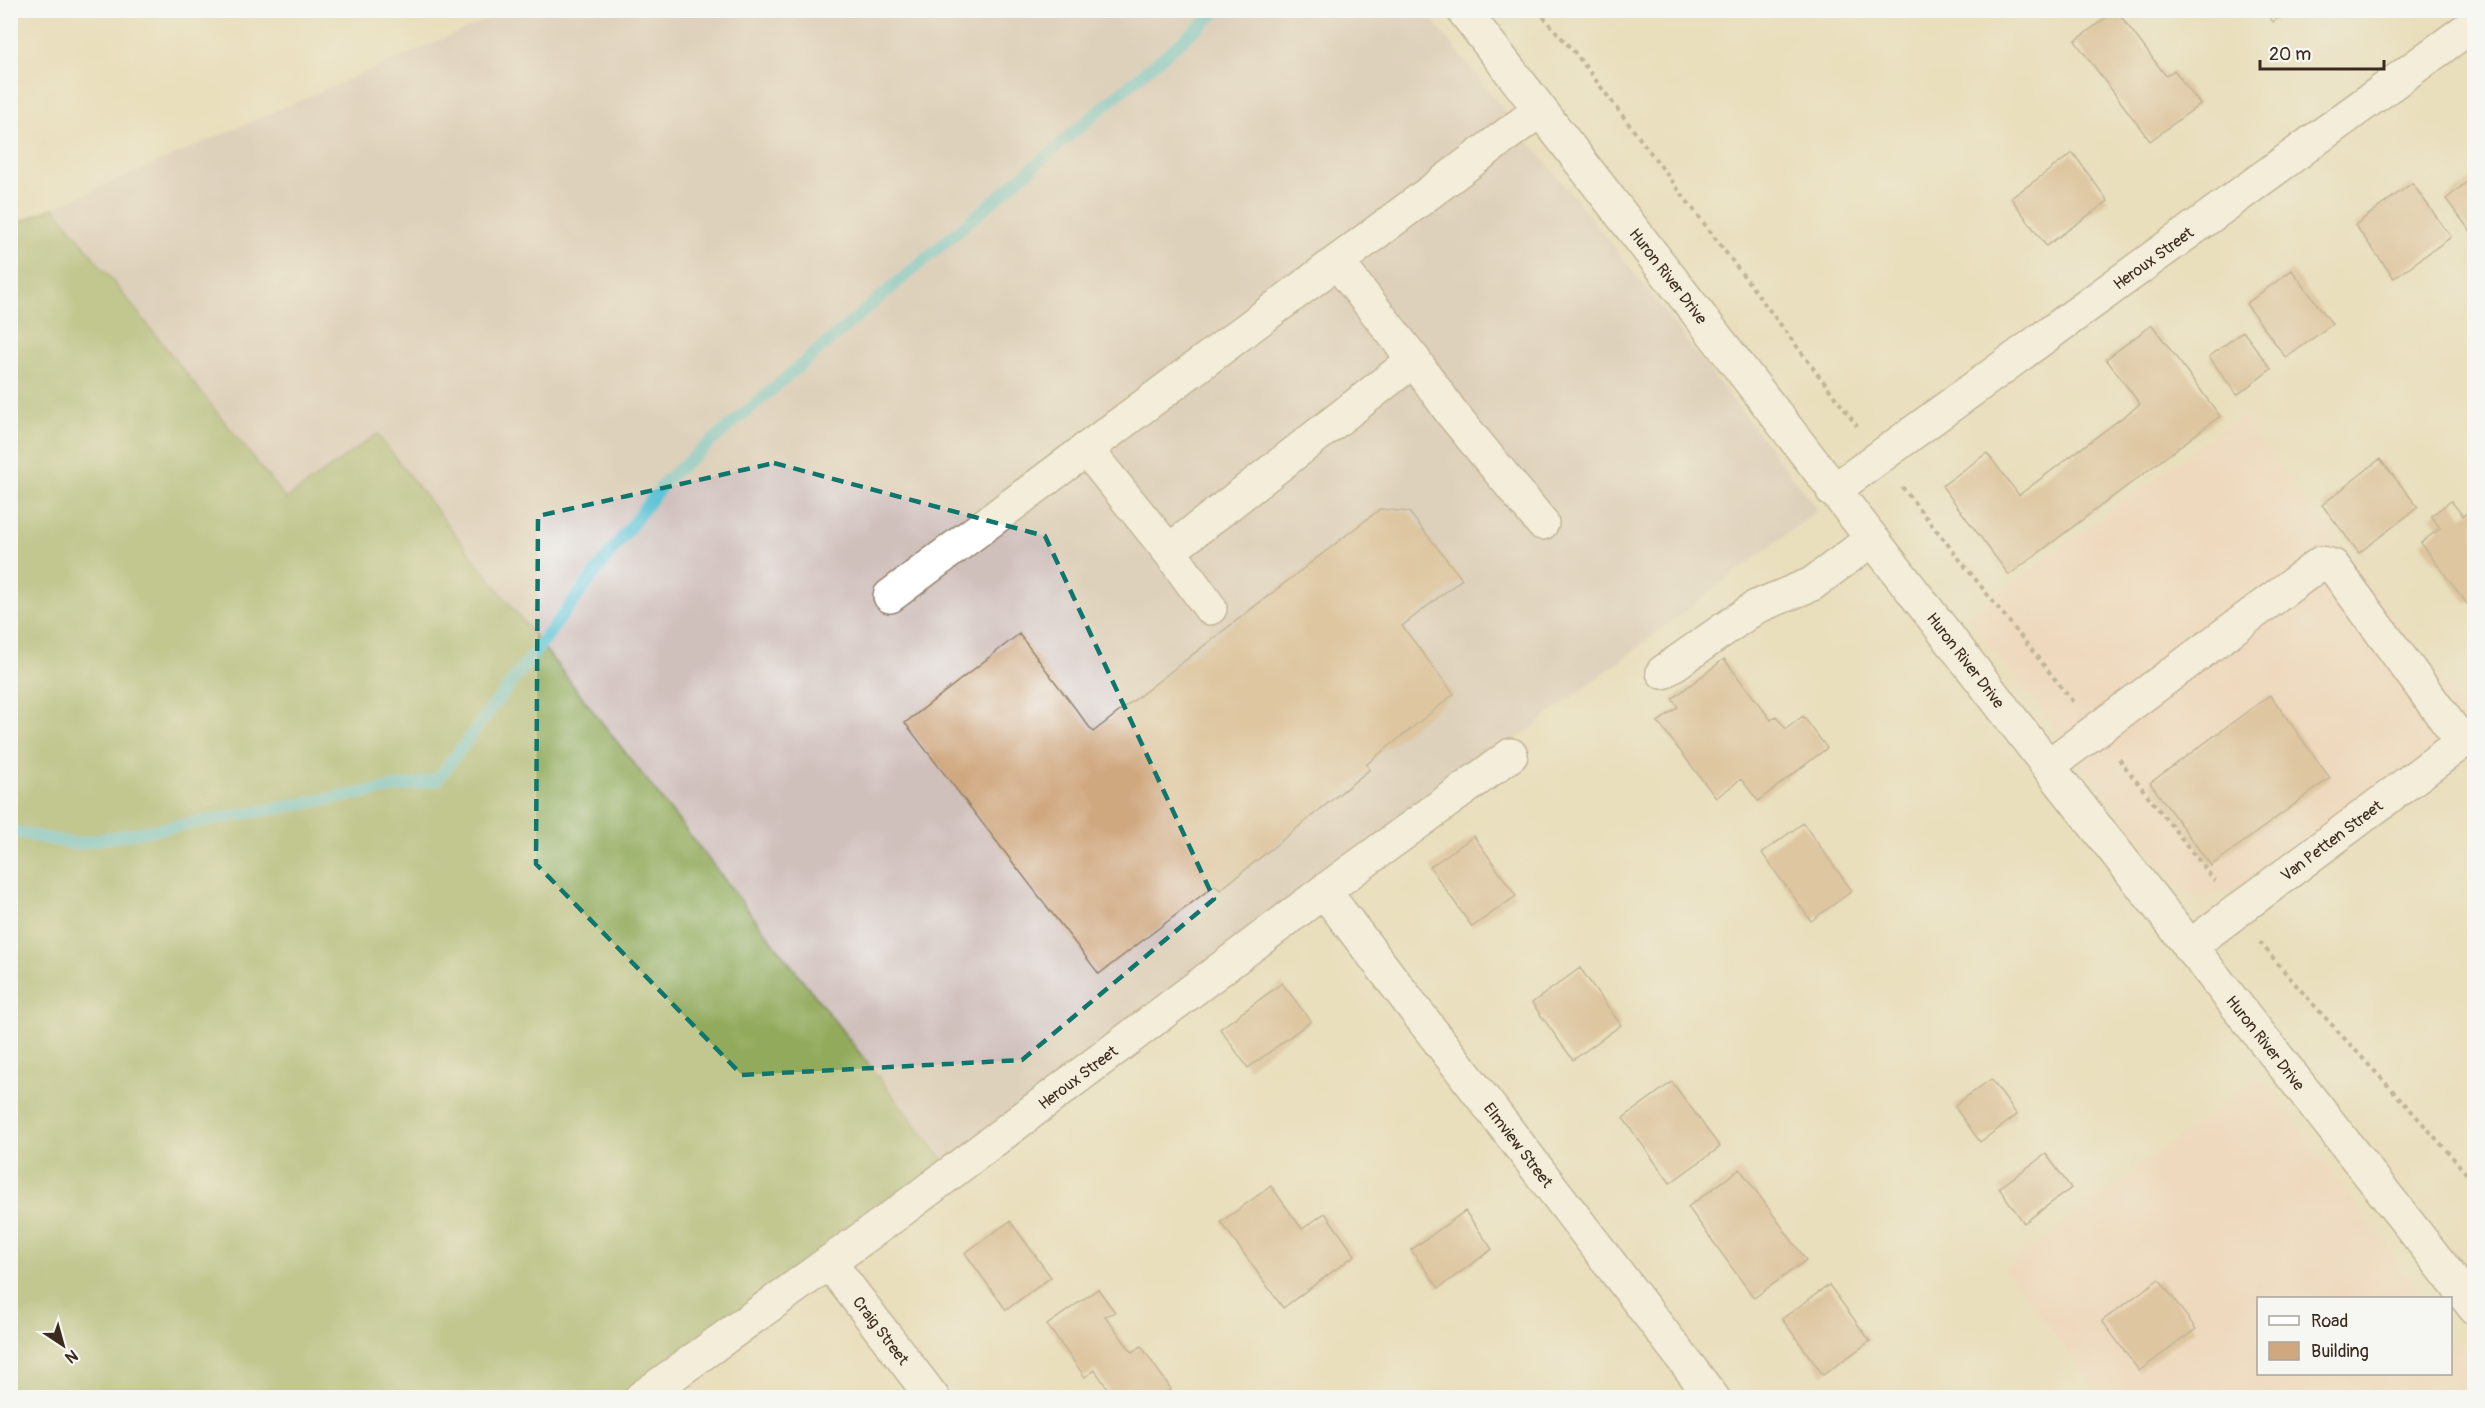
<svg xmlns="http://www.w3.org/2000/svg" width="2485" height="1408" font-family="Pangolin,sans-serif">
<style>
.built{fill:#f4d3c0}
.industrial{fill:#d0c0bc}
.forest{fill:#92aa5c;stroke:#666a3d;stroke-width:1.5}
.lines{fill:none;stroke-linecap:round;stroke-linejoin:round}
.stream{stroke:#59c2d5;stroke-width:12}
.building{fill:#d0a880}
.minor-casing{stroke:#92846d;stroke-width:36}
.path{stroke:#92846d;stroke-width:4;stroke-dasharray:4.5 4.5;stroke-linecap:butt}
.minor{stroke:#fff;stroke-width:33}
.marked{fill:none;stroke:#0f766e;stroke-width:4.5;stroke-dasharray:12 8;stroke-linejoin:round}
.labels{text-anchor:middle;stroke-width:6;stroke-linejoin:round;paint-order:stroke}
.street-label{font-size:16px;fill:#3b2a1e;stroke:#f6f6f2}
</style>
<rect width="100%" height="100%" fill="#f6f6f2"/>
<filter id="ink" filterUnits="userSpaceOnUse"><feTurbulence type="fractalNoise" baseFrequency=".0167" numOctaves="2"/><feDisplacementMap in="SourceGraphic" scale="12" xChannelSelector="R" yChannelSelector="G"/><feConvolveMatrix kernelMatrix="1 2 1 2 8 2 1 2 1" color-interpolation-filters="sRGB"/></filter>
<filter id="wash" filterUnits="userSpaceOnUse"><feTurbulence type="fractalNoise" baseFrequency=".008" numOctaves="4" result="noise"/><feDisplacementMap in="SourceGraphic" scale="24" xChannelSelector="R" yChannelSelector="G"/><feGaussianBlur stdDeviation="1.35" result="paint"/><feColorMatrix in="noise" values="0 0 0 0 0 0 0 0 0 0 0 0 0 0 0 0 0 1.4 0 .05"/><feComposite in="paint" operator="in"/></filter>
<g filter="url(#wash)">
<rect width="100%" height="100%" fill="#e9dfbc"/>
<!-- built -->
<path class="built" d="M2240,416l232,305 -238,168 -32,9 -12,-3 -12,-10 -211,-269z
M2261,1076l163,222h-166v76h192l1,-40 23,33v30h-372l-97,-128z"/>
<!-- industrial -->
<path class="industrial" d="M507,11h918l185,231 208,268 -306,233 -565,422 -570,-731 -91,66 -232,-293z"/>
<!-- forest -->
<path class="forest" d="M54,207l232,292 91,-65 570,731 -317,232h-619l-1,-1171z"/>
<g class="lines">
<!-- stream -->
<path class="stream" d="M10,831l65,13 362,-64 229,-300 462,-394 91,-76"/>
</g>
<g id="blocks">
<!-- building -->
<path class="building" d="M2116,10l50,66 8,-6 26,34 -50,37 -75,-100z
M2265,10h23l-15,12z
M2073,153l35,48 -62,45 -35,-48z
M2474,176v60l-28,-37z
M2412,183l39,54 -57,41 -39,-53z
M2292,270l40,54 -46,34 -40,-54z
M2152,325l68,91 -211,159 -67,-89 45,-33 32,42 121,-91 -34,-45z
M2243,331l28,38 -34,26 -28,-38z
M2380,459l38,48 -59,46 -37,-48z
M2451,501l12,15 11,-9v91l-7,6 -46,-61 19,-15 -9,-12z
M1380,509l29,3 53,67 -60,47 52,68 -87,70 2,6 -149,120 -5,-5 -116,89 -194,-251 114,-89 74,98z
M1724,659l47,61 5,-4 10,13 17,-13 24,32 -69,53 -17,-22 -25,19 -58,-76 20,-15 -6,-8z
M2270,695l60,83 -119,88 -61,-83z
M1803,823l49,68 -41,30 -49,-68z
M1474,836l42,60 -44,31 -42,-60z
M1580,968l41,57 -48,35 -41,-57z
M1282,983l29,38 -63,47 -28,-39z
M1991,1079l26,36 -37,27 -26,-36z
M1672,1082l48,65 -50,36 -47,-65z
M2046,1154l25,34 -47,35 -25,-35z
M1740,1169l66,91 -52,38 -66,-91z
M1271,1186l31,43 23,-16 30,42 -72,53 -62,-86z
M1465,1211l27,38 -53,39 -28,-38z
M1010,1221l41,56 -45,33 -41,-57z
M2159,1279l37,50 -57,42 -37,-50z
M1829,1285l41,56 -47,34 -41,-56z
M1098,1289l17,23 -10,4 27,36 9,-6 30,43 -12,9h-45l-19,-28 -10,7 -38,-52z"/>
</g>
</g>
<g filter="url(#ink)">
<use href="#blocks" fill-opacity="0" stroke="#92846d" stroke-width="1.5"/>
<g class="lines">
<!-- minor casing -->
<g class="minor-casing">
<g id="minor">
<path id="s1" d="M1463,10l585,756 426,541"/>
<path d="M1337,262l77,98 37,52 91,111"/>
<path d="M1086,449l83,102 41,57"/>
<path id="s2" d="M1833,491l641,-467"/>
<path d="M1169,551l245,-191"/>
<path d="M890,596l650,-486"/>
<path d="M1663,672l93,-65 56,-23 59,-44"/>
<path d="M2048,766l273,-203 12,3 129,176"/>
<path id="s3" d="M1324,891l389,507"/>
<path id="s4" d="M2189,947l285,-214"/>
<path id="s5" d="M829,1262l104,136"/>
<path id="s6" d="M641,1398l258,-186 425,-321 187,-136"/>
</g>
</g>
<!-- path -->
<path class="path" d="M1537,10l39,44 281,372
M1902,487l171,215
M2119,759l96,122
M2260,942c68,84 146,158 214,241"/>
<!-- minor -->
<use href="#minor" class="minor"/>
</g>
</g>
<!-- marked area -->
<path d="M0 0H2485V1408H0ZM774,463l271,73 169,363 -192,161 -280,15 -206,-211 2,-348z" fill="#e9dfbc" fill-opacity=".55" fill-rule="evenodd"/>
<path class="marked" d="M774,463l271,73 169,363 -192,161 -280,15 -206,-211 2,-348z"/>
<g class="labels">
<!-- street labels -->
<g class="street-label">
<text dy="6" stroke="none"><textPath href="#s2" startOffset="396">Heroux Street</textPath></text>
<text dy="6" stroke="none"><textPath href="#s1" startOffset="336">Huron River Drive</textPath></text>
<text dy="6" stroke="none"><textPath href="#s1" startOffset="822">Huron River Drive</textPath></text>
<text dy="6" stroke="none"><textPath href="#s4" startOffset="178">Van Petten Street</textPath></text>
<text dy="6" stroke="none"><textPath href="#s1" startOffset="1308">Huron River Drive</textPath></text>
<text dy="6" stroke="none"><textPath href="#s6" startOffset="542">Heroux Street</textPath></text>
<text dy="6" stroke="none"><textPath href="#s3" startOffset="320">Elmview Street</textPath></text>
<text dy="6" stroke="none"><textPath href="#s5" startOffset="86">Craig Street</textPath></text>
</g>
</g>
<!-- margin -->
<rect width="2485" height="1408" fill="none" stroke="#f6f6f2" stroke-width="36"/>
<!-- legend -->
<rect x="2257" y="1297" width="195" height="78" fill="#f6f6f2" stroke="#aba49d" stroke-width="1.5"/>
<rect x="2269" y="1316" width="30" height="9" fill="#ffffff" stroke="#aba49d" stroke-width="1.5"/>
<text x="2311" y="1327" font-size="18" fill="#3b2a1e">Road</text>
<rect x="2269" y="1342" width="30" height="18" fill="#d0a880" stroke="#aba49d" stroke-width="1.5"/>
<text x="2311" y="1357" font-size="18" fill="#3b2a1e">Building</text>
<!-- north arrow -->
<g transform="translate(63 1345) rotate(144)" stroke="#f6f6f2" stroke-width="4.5" paint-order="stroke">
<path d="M0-4.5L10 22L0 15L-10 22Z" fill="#3b2a1e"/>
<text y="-9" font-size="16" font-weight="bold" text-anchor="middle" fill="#3b2a1e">N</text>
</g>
<!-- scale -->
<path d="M2260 60v9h124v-9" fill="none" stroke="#3b2a1e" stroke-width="3"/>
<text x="2269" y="60" font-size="18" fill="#3b2a1e" stroke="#f6f6f2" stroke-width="4.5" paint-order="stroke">20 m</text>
</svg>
